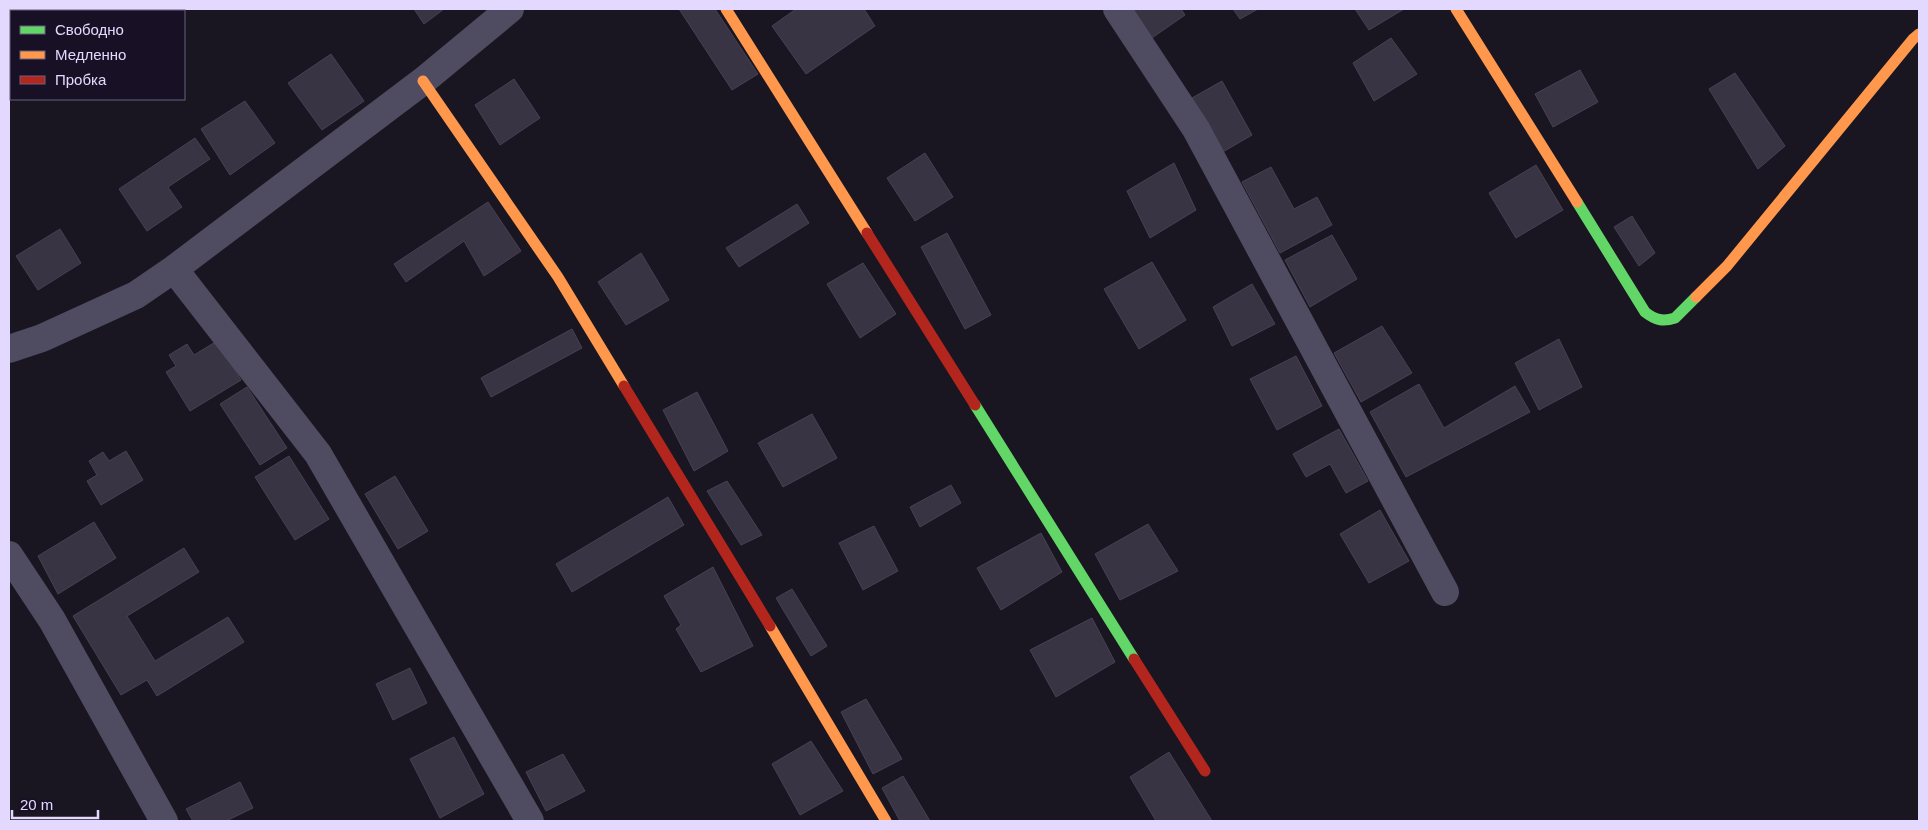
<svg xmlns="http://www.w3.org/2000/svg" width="1928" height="830" font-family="Arial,sans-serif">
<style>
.building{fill:#393443;stroke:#474154}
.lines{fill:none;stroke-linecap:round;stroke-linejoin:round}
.street{stroke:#4f4b61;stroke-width:28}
.fast{stroke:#63d668;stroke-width:11}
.slow{stroke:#ff974d;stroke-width:11}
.jam{stroke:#b3261e;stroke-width:11}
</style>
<rect width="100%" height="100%" fill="#191621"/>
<!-- building -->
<path class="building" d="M414,9h30l-20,15z
M679,9h36l43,65 -26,16z
M796,9h68l11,17 -69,48 -34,-48z
M1130,9h51l4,6 -36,25z
M1233,9h25l-18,10z
M1355,9h49l-35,21z
M1391,38l26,36 -43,27 -21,-38z
M331,54l33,47 -42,29 -34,-47z
M1580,70l18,32 -45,25 -18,-33z
M1735,73l50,73 -27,23 -49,-80z
M514,79l26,39 -40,27 -25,-40z
M1222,81l30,54 -31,18 -29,-55z
M245,101l30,42 -45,32 -29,-46z
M195,138l15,21 -42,28 14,20 -35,24 -28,-42z
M925,153l28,44 -38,24 -28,-43z
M1174,163l22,47 -46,28 -23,-47z
M1536,165l27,45 -47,28 -27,-45z
M1271,167l23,42 23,-12 15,28 -52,28 -38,-71z
M488,202l33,49 -37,25 -20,-35 -58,41 -12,-18z
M797,204l12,19 -70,44 -13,-19z
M1632,216l23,37 -16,13 -25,-39z
M60,229l21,34 -43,27 -22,-34z
M947,233l44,82 -26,14 -44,-82z
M1332,235l25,44 -47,28 -25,-47z
M641,253l28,47 -43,25 -28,-43z
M1152,262l34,58 -47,29 -35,-60z
M863,263l33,51 -36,24 -33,-54z
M1252,284l23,40 -43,22 -19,-39z
M1382,326l30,47 -51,29 -27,-49z
M572,329l10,19 -91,49 -10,-19z
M1559,339l23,48 -43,23 -24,-47z
M217,341l24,39 -51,31 -24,-39 10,-6 -7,-11 18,-11 7,11z
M1296,356l26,50 -45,24 -27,-51z
M1419,384l25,44 71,-42 15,26 -124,65 -36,-65z
M247,387l40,61 -27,17 -40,-61z
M697,392l31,59 -34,20 -31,-61z
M812,414l25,44 -54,29 -25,-44z
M1339,429l29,52 -22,12 -16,-29 -24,13 -13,-23z
M126,451l17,29 -42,25 -14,-24 10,-6 -8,-14 14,-9 6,9z
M289,456l40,63 -34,21 -40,-63z
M395,476l33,55 -30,18 -33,-55z
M727,481l35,54 -21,10 -34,-54z
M951,485l10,18 -41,24 -10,-20z
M668,497l16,28 -112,67 -16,-28z
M1380,510l29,51 -40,22 -29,-49z
M94,522l22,36 -58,36 -20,-38z
M1148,524l30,47 -58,29 -25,-46z
M874,526l24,45 -35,19 -24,-47z
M1041,533l21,39 -61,38 -24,-42z
M184,548l15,24 -72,44 28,45 73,-44 16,25 -87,54 -10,-16 -26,15 -48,-79z
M713,567l40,79 -52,26 -25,-43 5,-4 -17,-29z
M792,589l35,57 -16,10 -35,-58z
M1092,618l23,44 -59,35 -26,-47z
M410,668l17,35 -34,17 -17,-36z
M866,699l36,60 -29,15 -32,-62z
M454,737l30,57 -44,24 -30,-59z
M811,741l32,50 -43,24 -28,-51z
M1169,752l43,69h-56l-26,-44z
M563,754l22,37 -39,20 -20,-39z
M903,776l27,45h-30l-18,-33z
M240,782l13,26 -27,13h-33l-7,-12z"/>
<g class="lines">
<!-- street -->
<path class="street" d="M1117,9l79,120 249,463
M174,269l144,185 212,367
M9,349l33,-11 94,-43 38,-26 249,-188 87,-72
M9,555l43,65 112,201"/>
<!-- fast -->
<path class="fast" d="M1577,202l68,110c10,8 18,10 30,6l21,-21
M975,405l159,254"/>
<!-- slow -->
<path class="slow" d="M726,9l141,224
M1456,9l121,193
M423,81l135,196 66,109
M1696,297l31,-31 186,-227 6,-5
M770,626l116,195"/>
<!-- jam -->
<path class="jam" d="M867,233l108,172
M624,386l146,240
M1134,659l71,112"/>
</g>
<!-- border -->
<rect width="1928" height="830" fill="none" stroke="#e3d8fd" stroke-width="20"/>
<!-- legend -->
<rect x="10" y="10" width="175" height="90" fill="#181126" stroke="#69617c"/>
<rect x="20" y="26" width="25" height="8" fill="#63d668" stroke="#69617c"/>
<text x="55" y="35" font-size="15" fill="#e3d8fd">Свободно</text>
<rect x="20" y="51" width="25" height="8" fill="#ff974d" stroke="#69617c"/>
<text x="55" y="60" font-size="15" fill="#e3d8fd">Медленно</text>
<rect x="20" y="76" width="25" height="8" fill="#b3261e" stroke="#69617c"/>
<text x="55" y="85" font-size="15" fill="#e3d8fd">Пробка</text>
<!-- scale -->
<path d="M12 810v8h86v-8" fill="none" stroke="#e3d8fd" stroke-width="2.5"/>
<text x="20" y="810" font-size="15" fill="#e3d8fd" stroke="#181126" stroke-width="4" paint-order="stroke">20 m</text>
</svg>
